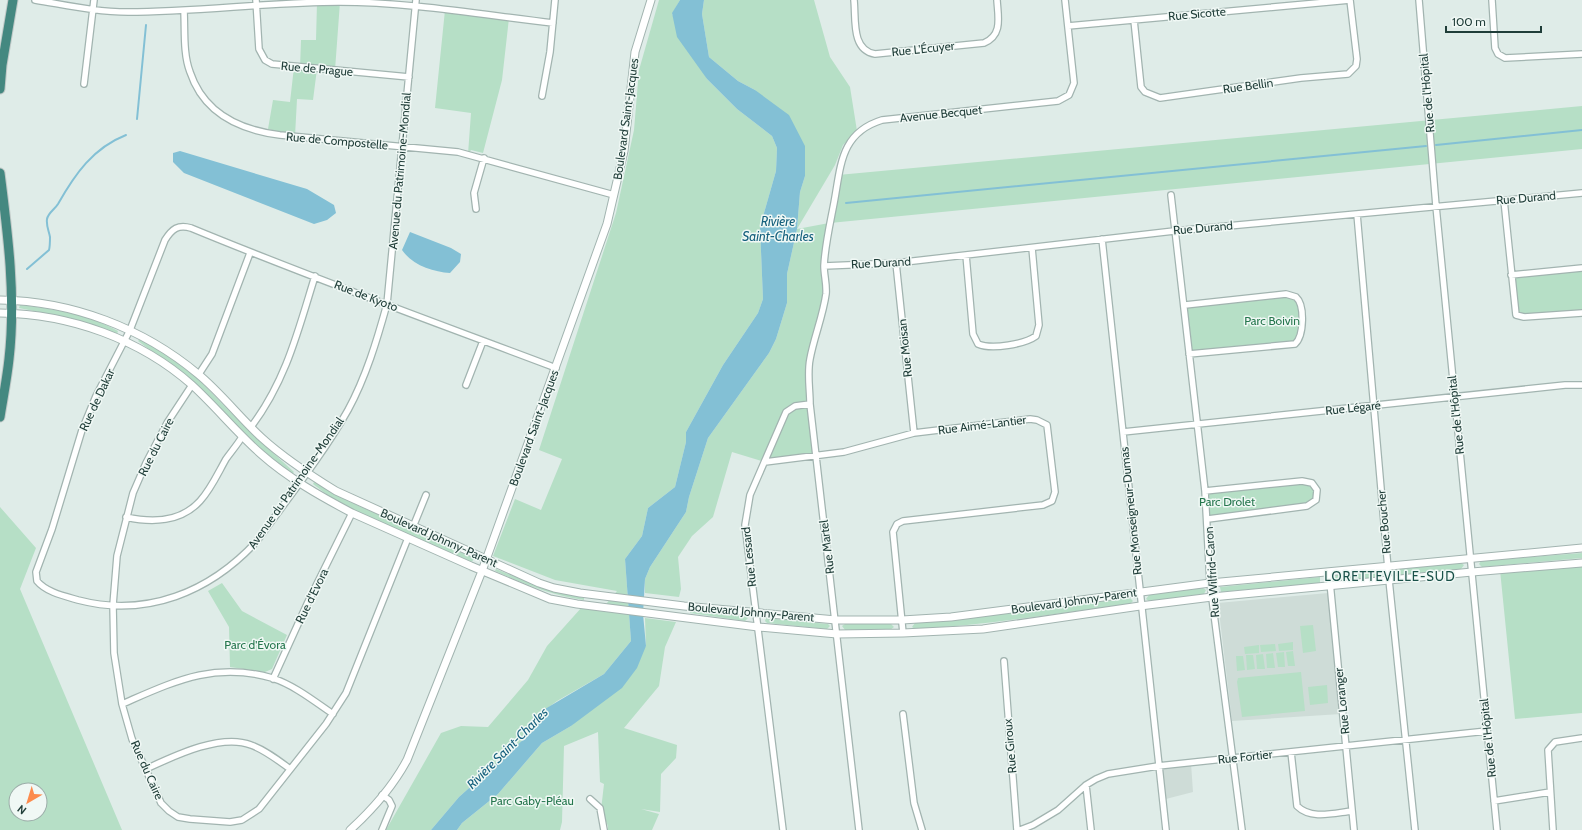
<svg xmlns="http://www.w3.org/2000/svg" width="1582" height="830" font-family="Cabin,sans-serif">
<style>
.built{fill:#cedcd7}
.green{fill:#b6dfc6;fill-rule:evenodd}
.water{fill:#83c0d5}
.lines{fill:none;stroke-linecap:round;stroke-linejoin:round}
.stream{stroke:#83c0d5;stroke-width:2}
.minor-casing{stroke:#a2b4b0;stroke-width:8}
.tertiary-casing{stroke:#a2b4b0;stroke-width:9}
.trunk-casing{stroke:#c0c9c7;stroke-width:11}
.minor{stroke:#fff;stroke-width:5.5}
.tertiary{stroke:#fff;stroke-width:7}
.trunk{stroke:#448880;stroke-width:9}
.labels{text-anchor:middle;stroke-width:3;stroke-linejoin:round;paint-order:stroke}
.street-label{font-size:12px;fill:#1f3d38;stroke:#f0f8f5}
.park-label{font-size:12px;fill:#26774e;stroke:#f0f8f5}
.water-label{font-size:13px;font-style:italic;fill:#15607d;stroke:#f0f8f5}
.neighbourhood-label{font-size:13px;letter-spacing:1px;fill:#1a5149;stroke:#f0f8f5}
</style>
<rect width="100%" height="100%" fill="#dfece8"/>
<!-- built -->
<path class="built" d="M1328,593l13,121 -109,7 -14,-118z
M1191,763l2,29 -31,8 -4,-34z"/>
<!-- green -->
<path class="green" d="M659,0h21l-8,14 35,65 30,30 35,27 5,12 -1,23 -16,56 3,72 -5,14 -35,52 -37,67v10l-11,45 -27,21 -6,28 -17,23 6,82 -27,33 -47,27 -20,15 -3,14 -75,67 -28,33h-45l55,-97 20,-7 27,1 40,-47 19,-34 35,-39 20,2 15,-18 -62,-11 -62,-24 22,-57 26,11 21,-51 -23,-9 77,-237 18,-83 5,-60z
M704,0h110l16,57 20,30 7,44 -14,14 -8,20 -38,64 32,-6 9,-48 744,-69v43l-752,74 -3,18 -1,51 -17,79 8,86 -52,5 -33,-10 -19,65 -21,19 -14,21 3,32 -2,8 -34,-4v-14l5,-12 36,-55 3,-15 19,-59 61,-85 7,-14 11,-36v-29l10,-45 3,-37 5,-16 -50,-86 -17,-9 -29,-24 -7,-43z
M340,2l-5,68 -18,-1 -4,31 -16,-1 -2,37 -27,-7 5,-29 17,2 4,-35 6,1 1,-28h15l1,-37z
M445,10l64,8 -7,62 -19,73 -12,-3 -3,4 3,-41 -36,-5z
M1582,268v45l-66,2 -5,-40z
M1286,294l13,6 3,33 -4,8 -109,13 -4,-49z
M20,305c34,4 68,9 98,26l-1,3 -39,-14 -59,-12z
M140,339l17,9 35,25 55,56 47,43 -2,2 -32,-26 -64,-64 -50,-37 -8,-6z
M314,482l34,19 126,57 -2,4 -115,-50 -27,-15 -17,-13z
M1307,482l10,8 -5,14 -104,15 -3,-28z
M0,507l36,41 -16,41 102,241h-122zM16,790h24v24h-24z
M1582,553v5l-100,9 -3,-3 2,-3z
M1461,563l3,2 -3,4 -63,6 -3,-2 2,-4z
M1582,563v150l-67,6 -15,-149z
M496,569l49,20 39,9v2c-32,-4 -59,-16 -89,-29z
M1381,571l2,3 -2,3 -44,4 -3,-2 2,-4z
M1320,577v6l-99,9 -1,-5z
M222,583l20,28 45,24 -15,34 -7,3 -35,-5 -1,-40 -21,-36z
M1203,588l3,2 -2,4 -55,7 -3,-2 3,-4z
M1130,598l3,3 -3,3c-71,9 -143,21 -215,25l-3,-2 3,-4z
M690,610l56,6 2,2 -3,3 -55,-8z
M645,618l31,4 -11,25 -6,39 -35,42 53,17 -1,13 -15,16 -1,38 -19,-3 18,5 -7,16h-44v-4l-7,-16 3,-26 -4,-2 -2,-50 -34,14 -2,76 -2,8h-103l5,-7 36,-29 44,-51 29,-17 75,-80z
M766,618l62,6 2,2 -3,3 -60,-6 -2,-2z
M845,624h46l3,3 -4,3h-45l-3,-4z
M1313,625l3,26 -13,2 -3,-27z
M1293,642v8l-14,1 -1,-7z
M1275,644l1,7 -15,1 -1,-7z
M1259,645v8l-14,1 -1,-7z
M1293,651l2,15h-7l-2,-14z
M1284,652l1,15h-7l-2,-14z
M1273,653l2,15h-8l-1,-14z
M1263,654l2,15h-8l-1,-14z
M1246,655h7l2,14 -8,1z
M1236,656h7l2,14 -8,1z
M1301,672l4,39 -63,6 -5,-35 1,-4z
M1327,685l1,18 -18,2 -2,-18z"/>
<!-- water -->
<path class="water" d="M680,0h24l-2,14 7,43 29,24 17,9 34,25 16,31v30l-5,16 -3,37 -10,45v29l-11,36 -7,14 -61,85 -19,59 -3,15 -36,55 -5,12 -2,35 3,32 -9,22 -15,20 -51,38 -29,17 -44,51 -36,29 -5,7h-26l28,-33 75,-67 3,-14 8,-7 59,-35 27,-33 -6,-82 17,-23 6,-28 27,-21 11,-45v-10l37,-67 35,-52 5,-14 -3,-72 16,-56 1,-23 -5,-12 -35,-27 -30,-30 -30,-42 -5,-24z
M180,151l127,38 27,16 2,8 -9,7 -13,4 -130,-51 -11,-11v-9z
M410,232l41,16 10,6 -1,8 -10,11c-17,-1 -38,-8 -48,-23z"/>
<g class="lines">
<!-- stream -->
<path class="stream" d="M137,119l9,-94
M1436,145l146,-15
M846,203l580,-57
M27,269l22,-19c1,-4 1,-9 1,-13 -1,-6 -4,-11 -3,-18 1,-6 8,-10 11,-15 17,-30 35,-56 68,-69"/>
<!-- minor casing -->
<g class="minor-casing">
<path id="minor" d="M35,0c31,5 61,12 93,12 70,0 141,-10 211,-10 70,0 145,13 214,21
M256,0l3,49 6,11 7,4 137,13
M416,0l-29,304c-10,36 -21,73 -39,106 -26,46 -60,88 -91,131 -47,51 -110,77 -179,59 -14,-4 -32,-8 -41,-19l-1,-9 16,-43 30,-99 14,-34 34,-66 35,-90c7,-11 13,-16 26,-12 121,50 243,94 365,140
M854,0c2,19 -3,50 21,54l109,-11c19,-8 14,-26 13,-43
M1419,0l17,206 61,624
M1492,0l3,48 3,6 7,4 77,-4
M184,11c1,19 -1,43 6,61 14,42 50,58 90,63l178,17 156,43
M1134,20l7,67 4,5 15,6 141,-20 47,-4 8,-8 1,-7 -7,-59
M1068,26l282,-26
M84,84l10,-84
M542,96l8,-44 5,-52
M1171,195l34,296 5,92 32,247
M1504,200l12,115 8,2 58,-4
M476,209l-2,-16 10,-35
M1357,214l32,366 26,250
M1102,239l64,591
M966,255l7,79 5,10c14,6 47,0 58,-8l3,-11 -7,-77
M896,263l18,170
M824,266l72,-3 278,-32 408,-38
M1511,275l71,-7
M1185,305l101,-11 10,3c9,8 8,39 -1,47l-106,10
M199,374l13,-20 38,-101
M192,385l-25,38 -21,40 -13,30 -16,63 -4,49 1,48 8,51 10,35 29,64 8,8 9,6 12,2 40,3 12,-2 17,-11 67,-85 20,-31 62,-155
M466,385l17,-44
M251,427c35,-46 47,-96 64,-151
M1123,432l442,-47h17
M765,462l79,-10 70,-19 116,-14 7,1 10,5 8,67 -3,9 -9,4 -140,16 -6,3 -4,8 10,101
M1205,491l97,-10 10,2 5,7 -1,10 -9,6 -99,13
M126,517c26,6 55,5 74,-16 11,-12 18,-28 26,-42 5,-7 11,-14 16,-22
M413,527l13,-32
M1329,572l25,258
M1004,661l13,169
M273,679l35,-77 44,-89
M122,704c51,-22 92,-43 150,-26 22,7 42,23 61,36
M903,714l11,89 8,27
M1291,752l6,54c14,14 37,7 55,5
M146,769c28,-13 75,-36 105,-24 14,5 27,15 39,24
M1086,785l5,45
M382,795l7,5 3,6 -10,24
M590,799l10,9 4,22
M1494,801l56,-9
M783,830l-38,-305 5,-30 36,-83 9,-6 15,-2
M859,830l-49,-426c0,-15 -3,-30 0,-45 4,-22 13,-43 16,-65 1,-9 -2,-19 -2,-28 1,-21 6,-42 10,-63 7,-37 6,-70 48,-83l176,-19 11,-6 5,-12 -9,-83
M1020,830l13,-5 25,-15 28,-25 10,-6 12,-5 50,-8 329,-35
M1553,830l-5,-80 7,-8 27,-4"/>
</g>
<!-- tertiary casing -->
<g class="tertiary-casing">
<path id="tertiary" d="M0,300c72,1 143,28 198,74 23,19 42,44 64,64 23,21 48,37 74,53l203,92 15,5 26,5 104,13 152,14h66l49,-3 259,-34 372,-35
M0,313c70,1 140,26 192,72 24,22 44,47 69,69 27,24 59,42 91,59l119,53 79,33 27,5 181,23 79,7 66,-1 80,-4 157,-23 72,-9 260,-25 110,-9
M350,830c22,-20 43,-44 57,-70l75,-189 125,-347 17,-73 11,-99 16,-52"/>
</g>
<!-- trunk casing -->
<g class="trunk-casing">
<path id="trunk" d="M0,89l2,-24 11,-65
M0,173c8,62 16,124 9,186 -2,19 -6,39 -9,58"/>
</g>
<!-- minor -->
<use href="#minor" class="minor"/>
<!-- tertiary -->
<use href="#tertiary" class="tertiary"/>
<!-- trunk -->
<use href="#trunk" class="trunk"/>
</g>
<g class="labels">
<!-- street labels -->
<g class="street-label">
<text transform="translate(1197 14) rotate(-5)" y="4">Rue Sicotte</text>
<text transform="translate(923 49) rotate(-6)" y="4">Rue L'Écuyer</text>
<text transform="translate(317 69) rotate(5)" y="4">Rue de Prague</text>
<text transform="translate(1248 86) rotate(-8)" y="4">Rue Bellin</text>
<text transform="translate(1427 93) rotate(-95)" y="4">Rue de l'Hôpital</text>
<text transform="translate(941 114) rotate(-6)" y="4">Avenue Becquet</text>
<text transform="translate(626 119) rotate(-82)" y="4">Boulevard Saint-Jacques</text>
<text transform="translate(337 141) rotate(5)" y="4">Rue de Compostelle</text>
<text transform="translate(400 171) rotate(-85)" y="4">Avenue du Patrimoine-Mondial</text>
<text transform="translate(1526 198) rotate(-5)" y="4">Rue Durand</text>
<text transform="translate(1203 228) rotate(-5)" y="4">Rue Durand</text>
<text transform="translate(881 263) rotate(-3)" y="4">Rue Durand</text>
<text transform="translate(366 296) rotate(21)" y="4">Rue de Kyoto</text>
<text transform="translate(905 348) rotate(-96)" y="4">Rue Moisan</text>
<text transform="translate(97 400) rotate(-65)" y="4">Rue de Dakar</text>
<text transform="translate(1353 408) rotate(-6)" y="4">Rue Légaré</text>
<text transform="translate(1456 415) rotate(-96)" y="4">Rue de l'Hôpital</text>
<text transform="translate(982 425) rotate(-7)" y="4">Rue Aimé-Lantier</text>
<text transform="translate(534 428) rotate(-70)" y="4">Boulevard Saint-Jacques</text>
<text transform="translate(156 447) rotate(-63)" y="4">Rue du Caire</text>
<text transform="translate(296 483) rotate(-55)" y="4">Avenue du Patrimoine-Mondial</text>
<text transform="translate(1131 511) rotate(-96)" y="4">Rue Monseigneur-Dumas</text>
<text transform="translate(1384 522) rotate(-95)" y="4">Rue Boucher</text>
<text transform="translate(439 538) rotate(24)" y="4">Boulevard Johnny-Parent</text>
<text transform="translate(827 547) rotate(-97)" y="4">Rue Martel</text>
<text transform="translate(749 557) rotate(-96)" y="4">Rue Lessard</text>
<text transform="translate(1212 572) rotate(-94)" y="4">Rue Wilfrid-Caron</text>
<text transform="translate(312 596) rotate(-64)" y="4">Rue d'Evora</text>
<text transform="translate(1074 601) rotate(-8)" y="4">Boulevard Johnny-Parent</text>
<text transform="translate(751 612) rotate(5)" y="4">Boulevard Johnny-Parent</text>
<text transform="translate(1342 701) rotate(-96)" y="4">Rue Loranger</text>
<text transform="translate(1488 738) rotate(-96)" y="4">Rue de l'Hôpital</text>
<text transform="translate(1010 746) rotate(-95)" y="4">Rue Giroux</text>
<text transform="translate(1245 757) rotate(-6)" y="4">Rue Fortier</text>
<text transform="translate(147 770) rotate(66)" y="4">Rue du Caire</text>
</g>
<!-- park labels -->
<g class="park-label">
<text x="1272" y="325">Parc Boivin</text>
<text x="1227" y="506">Parc Drolet</text>
<text x="255" y="649">Parc d'Évora</text>
<text x="532" y="805">Parc Gaby-Pléau</text>
</g>
<!-- water labels -->
<g class="water-label">
<text x="778" y="226">Rivière<tspan x="778" dy="15">Saint-Charles</tspan></text>
<text transform="translate(507 748) rotate(-45)" y="5">Rivière Saint-Charles</text>
</g>
<!-- neighbourhood labels -->
<g class="neighbourhood-label">
<text x="1390" y="581">LORETTEVILLE-SUD</text>
</g>
</g>
<!-- north arrow -->
<g transform="translate(28 802) rotate(218)"><circle r="19" fill="#f0f8f5" stroke="#9cada9"/>
<path d="M0-3L7 15L0 10L-7 15Z" fill="#fc8b4d"/>
<text y="-6" font-size="11" font-weight="bold" text-anchor="middle" fill="#1f3d38">N</text>
</g>
<!-- scale -->
<path d="M1446 26v6h95v-6" fill="none" stroke="#1f3d38" stroke-width="2"/>
<text x="1452" y="26" font-size="12" fill="#1f3d38" stroke="#f0f8f5" stroke-width="3" paint-order="stroke">100 m</text>
</svg>
